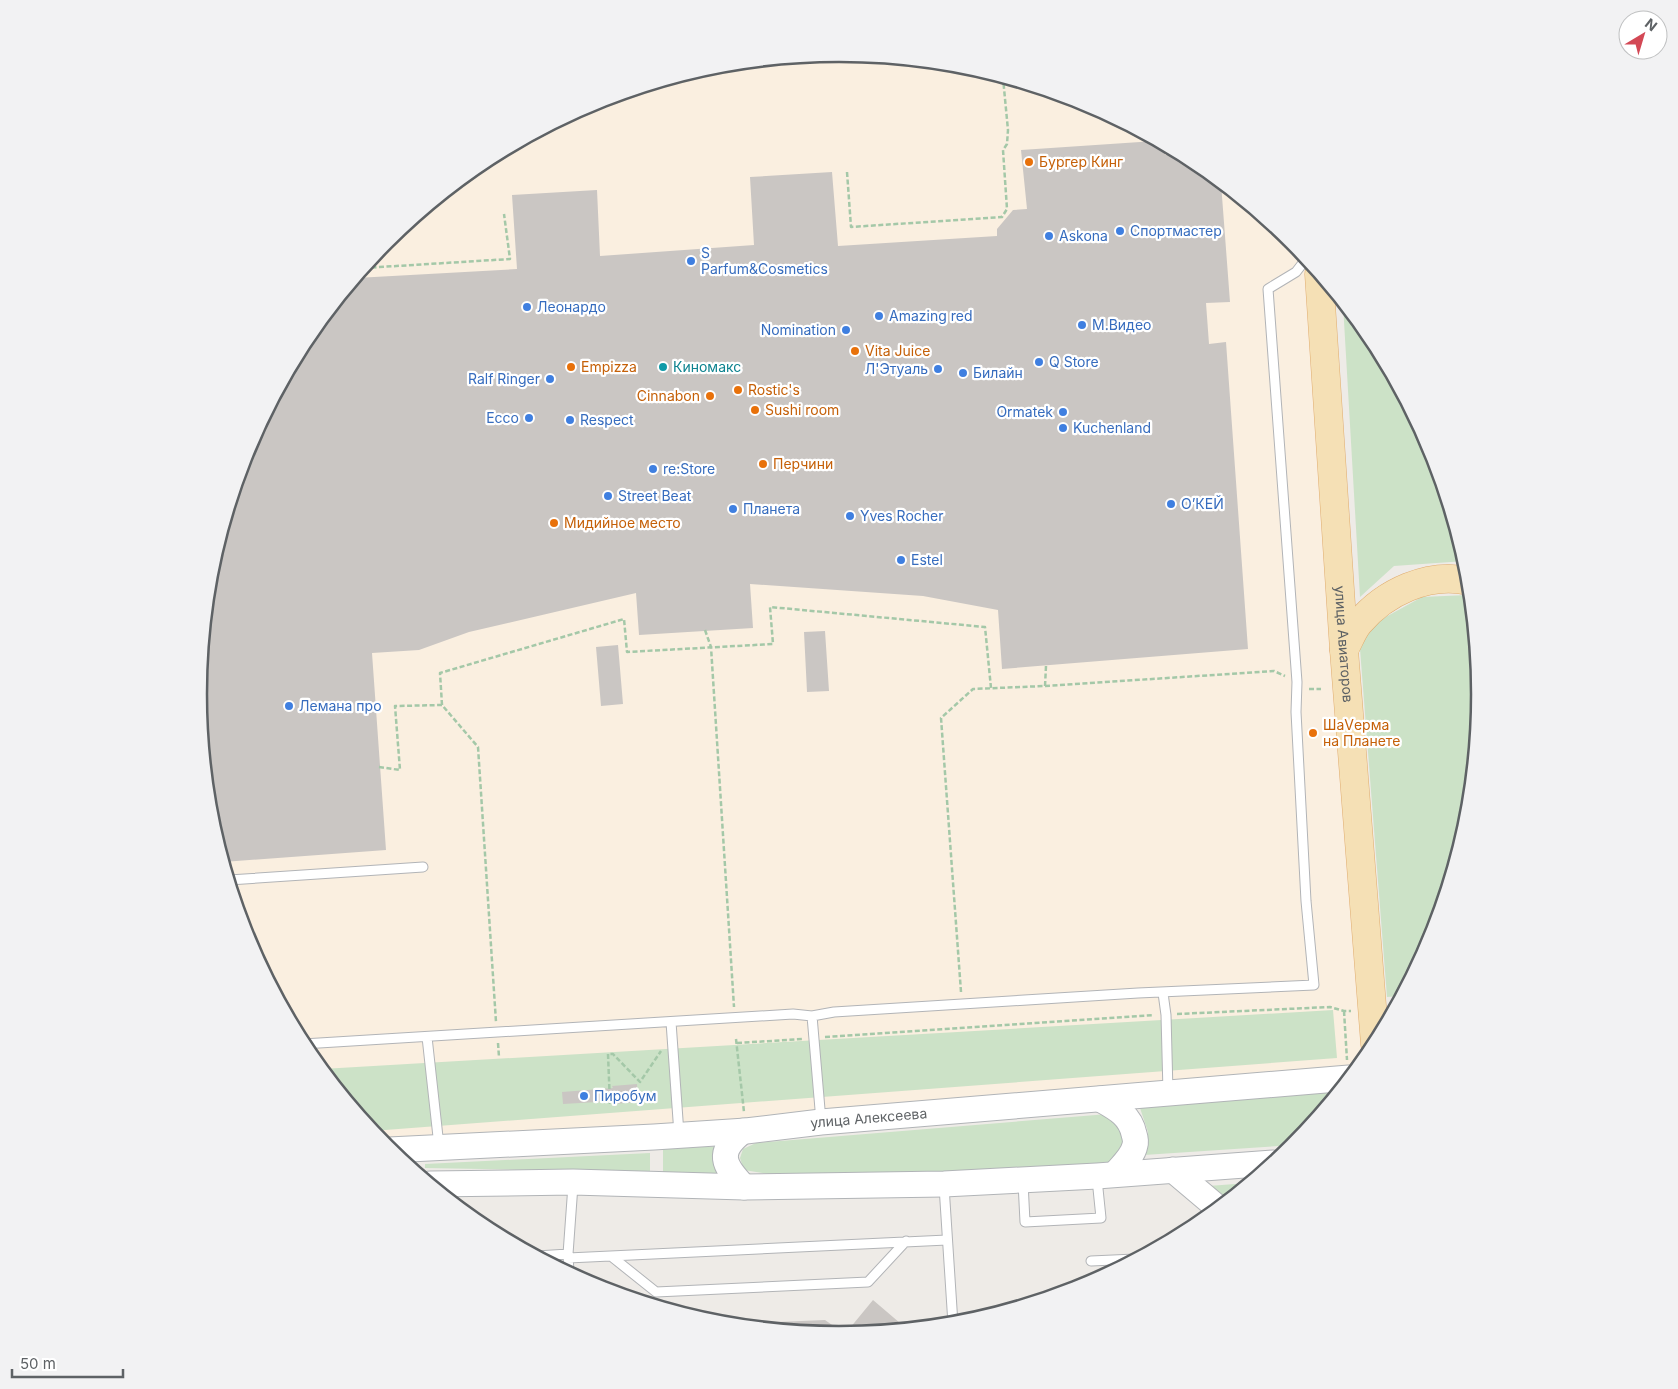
<svg xmlns="http://www.w3.org/2000/svg" width="1678" height="1389" font-family="Inter,sans-serif">
<style>
.commercial{fill:#faefe0}
.green{fill:#cce2c7}
.building{fill:#cac6c3}
.lines{fill:none;stroke-linecap:round;stroke-linejoin:round}
.lane-casing{stroke:#b2b4b7;stroke-width:11}
.secondary-casing{stroke:#b1b4b7;stroke-width:27}
.primary-casing{stroke:#e0ac6f;stroke-width:29}
.path{stroke:#a4c8a8;stroke-width:2.5;stroke-dasharray:5 2.5;stroke-linecap:butt}
.lane{stroke:#fff;stroke-width:9}
.secondary{stroke:#fff;stroke-width:25}
.primary{stroke:#f5e0b5;stroke-width:28}
.food-dot{fill:#e8710a;stroke:#fff;stroke-width:2}
.shop-dot{fill:#3f7fe0;stroke:#fff;stroke-width:2}
.culture-dot{fill:#0f9aa8;stroke:#fff;stroke-width:2}
.labels{text-anchor:middle;stroke-width:4.5;stroke-linejoin:round;paint-order:stroke}
.food-label{font-size:14px;fill:#c56008;stroke:#fff;text-anchor:start}
.shop-label{font-size:14px;fill:#366cbe;stroke:#fff;text-anchor:start}
.culture-label{font-size:14px;fill:#0d838f;stroke:#fff;text-anchor:start}
.street-label{font-size:14px;fill:#5e6265;stroke:#fff}
.rim{fill:none;stroke:#5e6265;stroke-width:2.5}
</style>
<rect width="100%" height="100%" fill="#eeebe7"/>
<!-- commercial -->
<path class="commercial" d="M839,54l125,12 120,37 111,59 97,80 27,32 53,777 -23,27 -963,69 -80,-97 -59,-111 -36,-120 -13,-125 13,-125 36,-120 59,-111 80,-97 97,-79 111,-60 120,-36z"/>
<!-- green -->
<path class="green" d="M1343,304l29,35 59,111 34,111 -71,5 -34,31z
M1467,595l3,1 10,99 -13,125 -36,120 -30,56 -14,1 -27,-348 4,-12 18,-18 40,-22z
M1333,1010l4,48 -965,73 -50,-62z
M1338,1092l-44,53 -150,10 4,-23 -9,-27z
M1108,1114l21,20 -14,28 -163,11 -183,1 -25,-4 -4,-12 3,-9 13,-6z
M722,1146l1,27h-60v-24z
M650,1153v19l-225,-4v-4z
M1249,1183l-23,18 -18,-15z"/>
<!-- building -->
<path class="building" d="M1155,141l9,4 1,10 15,-1 15,8 26,21 9,119 -24,1 3,41 17,-2 22,307 -246,20 -4,-59 -75,-14 -173,-12 3,44 -114,7 -3,-42 -167,39 -50,18 -47,3 14,197 -163,12 -12,-43 -13,-125 13,-125 36,-120 59,-111 50,-60 161,-9 -5,-74 85,-5 3,66 154,-11 -4,-68 82,-5 6,74 159,-10v-7l16,-19 14,-1 -6,-59z
M825,631l4,60 -22,1 -3,-60z
M618,645l5,59 -22,2 -5,-59z
M637,1084l1,18 -24,2v-3l-51,3 -1,-12 51,-4 -1,-2z
M873,1300l34,29 -68,6 -62,-6v-7l48,-2 20,14z"/>
<g class="lines">
<!-- lane casing -->
<g class="lane-casing">
<path id="lane" d="M229,880l194,-13
M1163,993l3,22 2,77
M812,1016l9,105
M671,1022l8,112
M427,1037l12,109
M303,1044l490,-30 19,2 22,-4 304,-19 176,-8 -8,-84 -10,-189 1,-30 -29,-393 28,-17 10,-13
M1023,1182l2,40 76,-4 -4,-39
M944,1186l9,138
M537,1256l31,-2
M611,1256l45,36 212,-10 38,-41
M568,1258l379,-18
M1091,1261l44,-2
M569,1273l-1,-19 5,-69"/>
</g>
<!-- secondary casing -->
<g class="secondary-casing">
<g id="secondary">
<path d="M1100,1099c16,9 30,16 34,35 1,3 2,8 1,11 -2,11 -13,21 -20,29"/>
<path d="M743,1131c-27,21 -20,34 1,56"/>
<path id="s1" d="M389,1150l265,-13 92,-6 75,-9 528,-44"/>
<path d="M1173,1170l45,38"/>
<path d="M430,1184l143,-2 171,5 200,-3 153,-8 176,-13"/>
</g>
</g>
<!-- primary casing -->
<g class="primary-casing">
<g id="primary">
<path id="s2" d="M1319,274l25,376 31,394"/>
<path d="M1344,650c5,-9 9,-20 15,-27 26,-31 69,-51 110,-42"/>
</g>
</g>
<!-- path -->
<path class="path" d="M847,172l4,55 151,-10 5,-8 -4,-59 4,-6 1,-14 -5,-52
M364,268l146,-9 -6,-45
M705,630l6,17 23,360
M1045,686l229,-15 11,5
M1309,689h12
M442,705l-2,-32 184,-54 3,33 146,-8 -3,-37 215,20 6,61
M379,767l21,3 -5,-64 47,-1 36,42 18,275
M961,992l-20,-274 32,-29 72,-3 1,-20
M1344,1011l3,49
M1177,1014l153,-7 14,4h7
M825,1037l329,-22
M736,1039l8,73
M498,1043l1,14
M737,1043l66,-4
M610,1104l-2,-50h5l27,28 21,-31"/>
<!-- lane -->
<use href="#lane" class="lane"/>
<!-- secondary -->
<use href="#secondary" class="secondary"/>
<!-- primary -->
<use href="#primary" class="primary"/>
</g>
<!-- markers -->
<g class="food-dot">
<circle cx="1029" cy="162" r="5"/>
<circle cx="855" cy="351" r="5"/>
<circle cx="571" cy="367" r="5"/>
<circle cx="738" cy="390" r="5"/>
<circle cx="710" cy="396" r="5"/>
<circle cx="755" cy="410" r="5"/>
<circle cx="763" cy="464" r="5"/>
<circle cx="554" cy="523" r="5"/>
<circle cx="1313" cy="733" r="5"/>
</g>
<g class="shop-dot">
<circle cx="1120" cy="231" r="5"/>
<circle cx="1049" cy="236" r="5"/>
<circle cx="691" cy="261" r="5"/>
<circle cx="527" cy="307" r="5"/>
<circle cx="879" cy="316" r="5"/>
<circle cx="1082" cy="325" r="5"/>
<circle cx="846" cy="330" r="5"/>
<circle cx="1039" cy="362" r="5"/>
<circle cx="938" cy="369" r="5"/>
<circle cx="963" cy="373" r="5"/>
<circle cx="550" cy="379" r="5"/>
<circle cx="1063" cy="412" r="5"/>
<circle cx="529" cy="418" r="5"/>
<circle cx="570" cy="420" r="5"/>
<circle cx="1063" cy="428" r="5"/>
<circle cx="653" cy="469" r="5"/>
<circle cx="608" cy="496" r="5"/>
<circle cx="1171" cy="504" r="5"/>
<circle cx="733" cy="509" r="5"/>
<circle cx="850" cy="516" r="5"/>
<circle cx="901" cy="560" r="5"/>
<circle cx="289" cy="706" r="5"/>
<circle cx="584" cy="1096" r="5"/>
</g>
<circle class="culture-dot" cx="663" cy="367" r="5"/>
<g class="labels">
<!-- food labels -->
<g class="food-label">
<text x="1039" y="167">Бургер Кинг</text>
<text x="865" y="356">Vita Juice</text>
<text x="581" y="372">Empizza</text>
<text x="748" y="395">Rostic's</text>
<text x="700" y="401" text-anchor="end">Cinnabon</text>
<text x="765" y="415">Sushi room</text>
<text x="773" y="469">Перчини</text>
<text x="564" y="528">Мидийное место</text>
<text x="1323" y="730">ШаVерма<tspan x="1323" dy="16">на Планете</tspan></text>
</g>
<!-- shop labels -->
<g class="shop-label">
<text x="1130" y="236">Спортмастер</text>
<text x="1059" y="241">Askona</text>
<text x="701" y="258">S<tspan x="701" dy="16">Parfum&amp;Cosmetics</tspan></text>
<text x="537" y="312">Леонардо</text>
<text x="889" y="321">Amazing red</text>
<text x="1092" y="330">М.Видео</text>
<text x="836" y="335" text-anchor="end">Nomination</text>
<text x="1049" y="367">Q Store</text>
<text x="928" y="374" text-anchor="end">Л'Этуаль</text>
<text x="973" y="378">Билайн</text>
<text x="540" y="384" text-anchor="end">Ralf Ringer</text>
<text x="1053" y="417" text-anchor="end">Ormatek</text>
<text x="519" y="423" text-anchor="end">Ecco</text>
<text x="580" y="425">Respect</text>
<text x="1073" y="433">Kuchenland</text>
<text x="663" y="474">re:Store</text>
<text x="618" y="501">Street Beat</text>
<text x="1181" y="509">О’КЕЙ</text>
<text x="743" y="514">Планета</text>
<text x="860" y="521">Yves Rocher</text>
<text x="911" y="565">Estel</text>
<text x="299" y="711">Лемана про</text>
<text x="594" y="1101">Пиробум</text>
</g>
<!-- culture labels -->
<g class="culture-label">
<text x="673" y="372">Киномакс</text>
</g>
<!-- street labels -->
<g class="street-label">
<text dy="5" stroke="none"><textPath href="#s2" startOffset="371">улица Авиаторов</textPath></text>
<text dy="5" stroke="none"><textPath href="#s1" startOffset="481">улица Алексеева</textPath></text>
</g>
</g>
<!-- crop -->
<path d="M0 0H1678V1389H0ZM207 694a632 632 0 1 1 1264 0a632 632 0 1 1-1264 0Z" fill="#f2f2f3" fill-rule="evenodd"/>
<path class="rim" d="M207 694a632 632 0 1 1 1264 0a632 632 0 1 1-1264 0Z"/>
<!-- north arrow -->
<g transform="translate(1643 35) rotate(38)"><circle r="24" fill="#ffffff" stroke="#bfc0c1"/>
<path d="M0-4L9 19L0 12L-9 19Z" fill="#d34855"/>
<text y="-8" font-size="14" font-weight="bold" text-anchor="middle" fill="#5e6265">N</text>
</g>
<!-- scale -->
<path d="M12 1369v8h111v-8" fill="none" stroke="#5e6265" stroke-width="2.5"/>
<text x="20" y="1369" font-size="15" fill="#5e6265" stroke="#ffffff" stroke-width="4" paint-order="stroke">50 m</text>
</svg>
